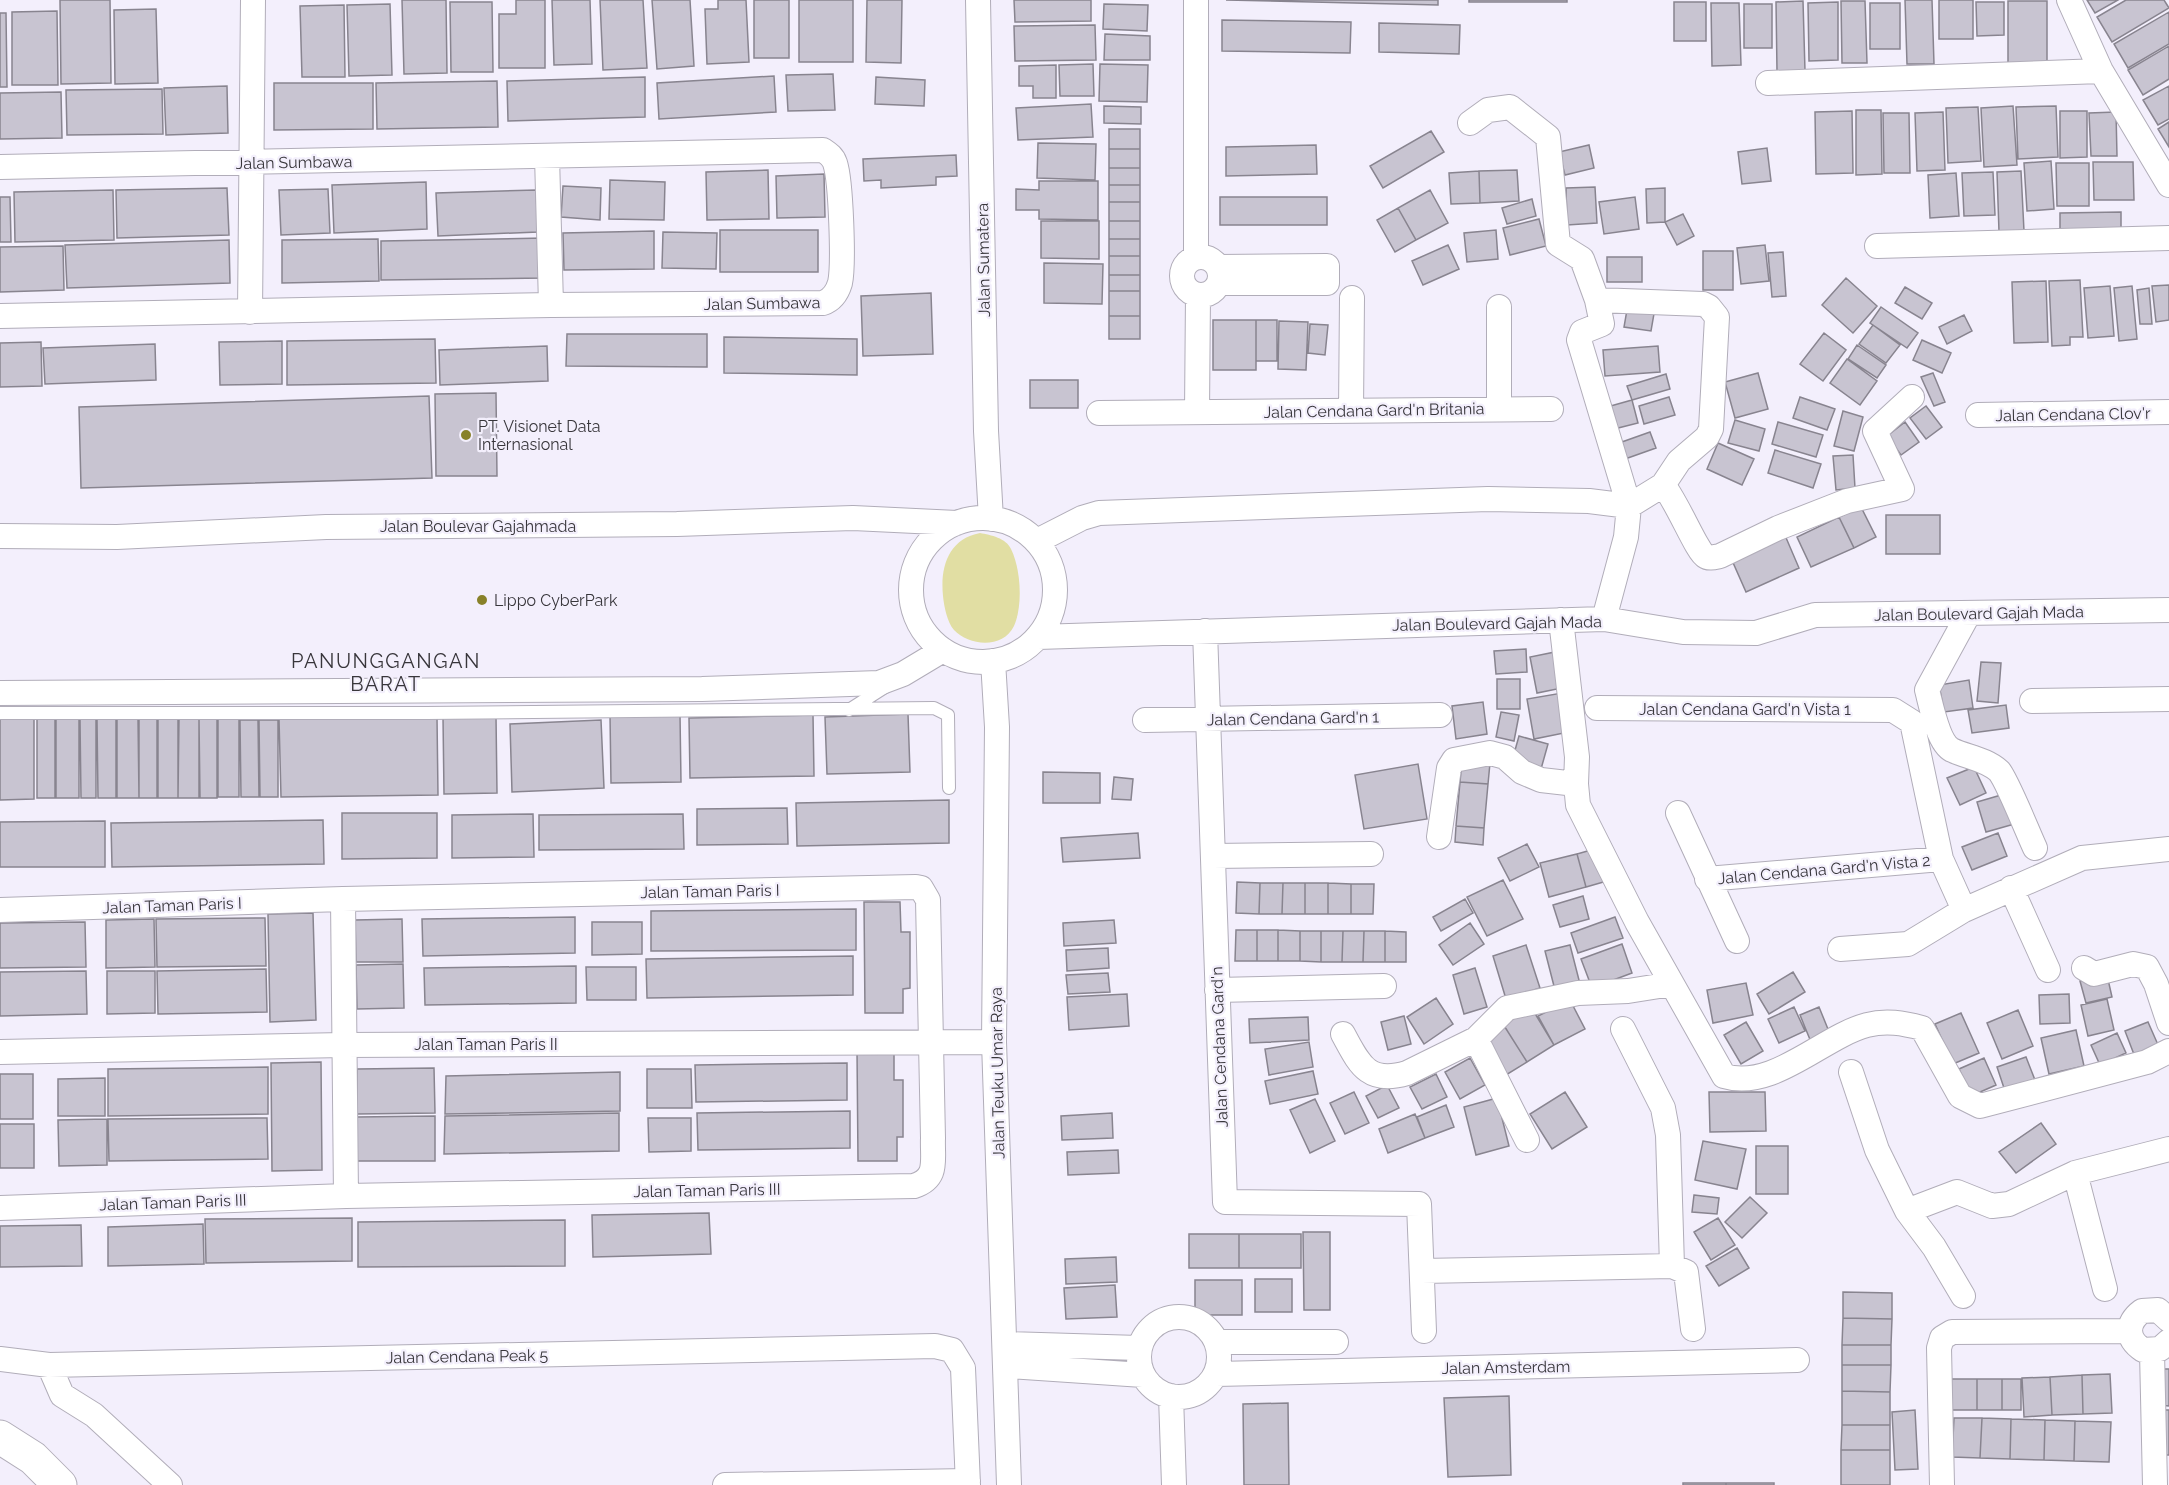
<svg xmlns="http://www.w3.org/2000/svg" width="2169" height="1485" font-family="Raleway,sans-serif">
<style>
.green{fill:#e1dea3}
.building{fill:#c8c4d1;stroke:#88848f;stroke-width:1.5}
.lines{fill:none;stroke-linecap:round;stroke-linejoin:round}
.lane-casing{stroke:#b1adb9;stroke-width:14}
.street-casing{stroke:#b1adb9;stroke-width:26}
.primary-casing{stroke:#b1adb9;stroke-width:35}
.lane{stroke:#fff;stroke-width:12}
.street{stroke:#fff;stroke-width:24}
.primary{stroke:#fff;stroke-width:33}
.poi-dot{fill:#888129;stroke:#f3effc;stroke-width:2}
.labels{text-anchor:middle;stroke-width:4.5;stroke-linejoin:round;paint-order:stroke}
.street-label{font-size:16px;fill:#38363b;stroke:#f3effc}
.poi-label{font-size:16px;fill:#38363b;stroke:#f3effc;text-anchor:start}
.quarter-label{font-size:20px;letter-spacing:1.5px;fill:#38363b;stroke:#f3effc}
</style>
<rect width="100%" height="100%" fill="#f3effc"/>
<!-- green -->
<path class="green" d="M980,533c11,2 26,5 31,16 10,20 12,57 3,77 -11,23 -45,20 -60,4 -7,-8 -10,-24 -11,-34 -3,-30 6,-57 37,-63z"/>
<!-- building -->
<path class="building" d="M60,0h50l1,83 -50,1z
M402,0h44l1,73 -43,1z
M516,0h29v68h-46v-54h17z
M552,0h38l2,64 -38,1z
M600,0h43l4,68 -44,2z
M652,0h38l4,66 -37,3z
M718,0h28l3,62 -42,2 -2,-55h13z
M754,0h35v58h-35z
M799,0h54v62h-54z
M867,0h35l-1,63 -35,-1z
M1014,0h77v21l-76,1z
M1226,0h212v5z
M1469,0h98v2h-98z
M1905,0h27l2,64h-27z
M1939,0h34v39h-34z
M2087,0h31l-23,13z
M2126,0h38l5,8 -57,34 -15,-25z
M1803,1l2,70h-28l-1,-69z
M1841,1h24l2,62h-25z
M2008,1h39v62l-39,1z
M450,2h42l1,70h-42z
M1674,2h32v39h-32z
M1838,2v58l-29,1 -1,-58z
M1976,2h28v33l-27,1z
M1711,3h28l2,62 -29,1z
M1870,3h30v46h-30z
M390,4l2,71 -43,1 -2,-71z
M1104,4l44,1 -1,26 -44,-2z
M1744,4h28v44h-28z
M344,5l1,72h-43l-2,-71z
M156,9l2,74 -43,1 -1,-74z
M57,11l1,74h-46v-73z
M2169,12v32l-41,24 -14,-24z
M0,13h6l1,74h-7z
M1222,20l129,2 -1,31 -128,-2z
M1379,23l81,2 -1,29 -80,-2z
M1095,25l1,35 -81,1 -1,-35z
M1105,34l45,2v24h-46z
M2169,46v33l-26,16 -15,-25z
M1093,64l1,32h-34l-1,-31z
M1100,64l48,1 -1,37 -48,-1z
M1056,65v33h-23v-12h-14v-20z
M833,74l2,36 -47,1 -2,-36z
M774,76l2,36 -117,7 -2,-36z
M645,77v40l-137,4 -1,-40z
M876,77l49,3 -1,26 -49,-2z
M497,81l1,46 -121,2 -1,-46z
M274,83h99v46l-99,1z
M227,86l1,47 -62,2 -2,-47z
M2169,86v33l-11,6 -15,-25z
M162,89l1,45 -96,1 -1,-45z
M61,92l1,46 -62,1v-46z
M1091,104l2,33 -75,3 -2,-32z
M1104,106l37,1v17l-37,-1z
M2013,106l4,59 -33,2 -3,-59z
M2056,106l2,51 -40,2 -2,-52z
M1978,107l3,54 -33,2 -2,-55z
M1856,110h25l1,64 -26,1z
M1852,111l1,62 -37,1 -1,-62z
M2060,111h27v46l-27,1z
M1943,112l2,58 -28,1 -2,-58z
M2116,112l1,44h-26l-2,-43z
M1883,113h26l1,60h-26z
M2169,122v25l-11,-18z
M1109,129h31v20h-31z
M1431,131l13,21 -61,36 -13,-22z
M1038,143l58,1 -1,36 -58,-2z
M1316,145l1,29 -91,2v-29z
M1589,145l5,23 -29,7 -6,-23z
M1767,148l4,33 -29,3 -4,-32z
M1109,149h31v19h-31z
M956,155l1,21 -21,1v8l-55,3v-8l-17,1 -1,-22z
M2051,161l3,48 -27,2 -3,-48z
M2093,162h40l1,38h-40z
M2056,163h33v43h-32z
M1109,168h31v17h-31z
M768,170l1,49 -62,1 -1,-48z
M1517,170l2,31 -39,2 -1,-32z
M1479,171l1,32 -29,1 -2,-31z
M2021,171l3,60 -25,1 -2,-60z
M1993,172l2,43 -31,1 -2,-43z
M1956,173l3,43 -29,2 -2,-43z
M824,174l1,43 -48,1 -1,-42z
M610,180l55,2 -1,38 -55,-1z
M1039,181h59v39l-59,-1v-9h-23v-21l23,1z
M426,182l1,47 -93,4 -2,-48z
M1109,185h31v17h-31z
M563,186l38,2 -1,32 -39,-3z
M1595,187l2,36 -30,2 -1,-37z
M227,188l2,47 -112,3 -1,-48z
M1665,188v34l-18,1 -1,-34z
M328,189l2,44 -49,2 -2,-45z
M113,190l1,50 -99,2 -1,-50z
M536,190l2,42 -100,4 -2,-43z
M1430,190l18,33 -32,17 -18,-32z
M0,197h10l1,45h-11z
M1220,197h107v28h-107z
M1635,197l4,32 -35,5 -5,-32z
M1532,199l4,17 -29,8 -5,-16z
M1109,202h31v19h-31z
M1398,208l18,32 -21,12 -18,-32z
M2121,212v19l-61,1v-19z
M1683,214l11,22 -17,9 -12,-23z
M1539,219l7,27 -36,9 -7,-27z
M1041,221h58v38l-58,-1z
M1109,221h31v18h-31z
M720,230h98v42h-98z
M1496,230l2,29 -31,3 -3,-29z
M654,231v38l-90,1 -1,-37z
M663,232l54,1 -1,36 -54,-1z
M544,238v40l-163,2v-39z
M378,239l1,42 -97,2v-43z
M1109,239h31v17h-31z
M229,240l1,43 -163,5 -2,-43z
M1448,245l11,24 -36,16 -11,-24z
M1765,245l4,36 -28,3 -4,-36z
M63,246l1,44 -64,2v-45z
M1703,251h30v39h-30z
M1783,252l3,44 -14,1 -4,-44z
M1109,256h31v19h-31z
M1607,257h35v25h-35z
M1044,263l59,1 -1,40 -58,-1z
M1109,275h31v16h-31z
M1846,278l31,28 -24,27 -31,-28z
M2080,280l3,57h-13v8l-18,1 -3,-65z
M2046,281l2,61 -34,1 -2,-61z
M2169,285v35l-13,2 -4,-36z
M2110,286l4,50 -26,2 -4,-50z
M2132,286l5,53 -18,2 -5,-53z
M1905,287l27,16 -10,16 -27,-16z
M2149,288l3,36h-12l-3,-34z
M1109,291h31v25h-31z
M931,293l2,61 -70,2 -2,-60z
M1628,304l27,4 -4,23 -27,-4z
M1881,307l37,26 -11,15 -37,-25z
M1964,315l8,16 -25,13 -8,-17z
M1109,316h31v23h-31z
M1213,320h43v50h-43z
M1256,320h21v41h-21z
M1279,321l29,1 -2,48 -28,-1z
M1310,324l18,1 -3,30 -17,-2z
M1873,325l27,20 -14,18 -27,-19z
M1824,333l22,17 -23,31 -23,-17z
M567,334h140v33l-141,-1z
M724,337l133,2v36l-133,-2z
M435,339l1,44 -149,2v-44z
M1922,340l29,13 -9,20 -29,-13z
M282,341v43l-62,1 -1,-43z
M41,342l1,44 -42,1v-44z
M155,344l1,36 -111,4 -2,-36z
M1857,345l29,20 -9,13 -29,-19z
M547,346l1,35 -108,4 -1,-35z
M1658,346l2,26 -55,4 -2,-26z
M1847,359l30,22 -17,24 -30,-22z
M1758,373l10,36 -33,9 -10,-36z
M1933,373l12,29 -11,4 -13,-29z
M1666,374l4,15 -38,11 -5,-14z
M1030,380h48v28h-48z
M496,393l1,83h-61l-1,-82z
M429,396l3,82 -351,10 -2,-81z
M1669,397l6,18 -31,9 -5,-18z
M1800,397l35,12 -8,21 -34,-12z
M1632,400l6,23 -24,6 -7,-22z
M1926,406l16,21 -16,12 -16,-21z
M1843,411l20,6 -9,34 -20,-5z
M1735,420l30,9 -6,22 -31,-8z
M1778,422l45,13 -7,22 -44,-13z
M1905,422l14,20 -18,13 -14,-19z
M1650,432l6,16 -31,11 -6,-16z
M1718,443l36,16 -12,26 -35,-16z
M1775,450l46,14 -8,24 -45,-15z
M1853,455l2,33 -19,2 -3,-34z
M1861,507l15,30 -22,11 -15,-31z
M1886,515h54v39h-54z
M1839,517l15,31 -43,19 -14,-30z
M1784,533l15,35 -53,24 -15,-34z
M1526,649l1,23 -31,2 -2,-23z
M1555,652l7,36 -25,5 -7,-36z
M1981,662l20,1 -3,40 -21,-2z
M1497,679h23v30h-23z
M1969,680l4,28 -29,4 -5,-27z
M1562,693l7,39 -35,7 -7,-40z
M1483,702l4,32 -31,5 -4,-33z
M2006,705l3,23 -37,5 -4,-23z
M1501,712l18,3 -5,26 -18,-4z
M908,714l2,58 -83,2 -2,-57z
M610,715h70l1,67 -70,1z
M813,715l1,61 -124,2 -1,-60z
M496,716l1,77 -53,1 -1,-77z
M437,717l1,78 -157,2 -2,-78z
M0,718h34v81l-34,1z
M37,719h18v79h-18z
M56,719h23v79h-23z
M80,719h16v79h-15z
M97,719h19v79h-18z
M117,719h21l1,79h-22z
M139,719h18v79h-18z
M158,719h20v79h-20z
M179,719h20v79h-21z
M199,719h18v79h-17z
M218,719h21v78h-21z
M240,720h18l1,77h-18z
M259,720h19v77h-18z
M601,720l3,68 -92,4 -2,-68z
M1519,736l29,8 -7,25 -29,-8z
M1462,760l28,3 -2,21 -28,-2z
M1418,764l9,55 -63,10 -9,-54z
M1974,767l12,26 -26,12 -13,-27z
M1043,772l57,1v30h-57z
M1114,777l19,2 -2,21 -19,-1z
M1460,782l28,2 -4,44 -28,-2z
M2008,793l10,30 -32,9 -9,-30z
M949,800v43l-152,3 -1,-43z
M787,808l1,36 -91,1v-36z
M342,813h95v45l-95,1z
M533,814l1,43 -82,1v-43z
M683,814l1,35 -145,1v-35z
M323,820l1,44 -212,3 -1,-44z
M105,821v46h-105v-45z
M1456,826l28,2 -1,17 -28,-3z
M1138,833l2,25 -77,4 -2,-24z
M1998,833l9,23 -35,14 -10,-23z
M1527,844l12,23 -29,14 -12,-23z
M1598,848l9,33 -21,6 -9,-33z
M1577,854l9,33 -37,10 -9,-34z
M1503,880l20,39 -36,17 -20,-39z
M1237,882l23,1 -1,31 -23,-1z
M1260,883h23l-1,31h-23z
M1283,883h22v31h-23z
M1305,883h23v31h-23z
M1328,883l23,1v30h-23z
M1351,884h23l-1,30h-22z
M1583,896l6,23 -29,8 -7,-22z
M1465,899l8,14 -32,18 -8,-14z
M864,902h36l1,30h9v56l-7,1v24h-38z
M856,909v41l-205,1v-40z
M313,913l3,107 -46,2 -2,-108z
M575,917v36l-152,3 -1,-37z
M1615,917l8,21 -45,15 -7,-20z
M265,918l1,48 -109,1 -1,-48z
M154,919l1,48 -49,1v-48z
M402,919l1,43h-47l-1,-42z
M1114,920l2,23 -52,3 -1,-23z
M85,922l1,45 -86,1v-45z
M592,922h50v32l-50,1z
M1470,923l14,21 -31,21 -14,-20z
M1236,930h21v31h-22z
M1257,930h21v31h-21z
M1278,930l22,1v30h-22z
M1300,931h21v31l-21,-1z
M1321,931h22l-1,31h-21z
M1343,931h21l-1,31h-21z
M1364,931h21v31h-22z
M1385,931l21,1v30h-21z
M1622,944l10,29 -40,15 -11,-29z
M1526,945l14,43 -34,11 -13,-43z
M1570,945l10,39 -25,6 -10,-39z
M1108,948l1,20 -42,3 -1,-21z
M853,956v39l-206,3 -1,-39z
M403,964l1,44 -47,1 -1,-44z
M576,966v37l-151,2 -1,-37z
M586,967h50v33h-49z
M1475,968l12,39 -23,7 -11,-39z
M266,969l1,43 -109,2 -1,-43z
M86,971l1,43 -87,2v-44z
M107,971h48v42l-48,1z
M1793,972l12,20 -36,22 -12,-20z
M1108,973l2,19 -42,2 -2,-19z
M2107,975l5,22 -26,6 -6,-22z
M1746,983l7,32 -40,8 -6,-33z
M1127,994l2,32 -60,4 -2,-33z
M2069,994l1,29 -30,1 -1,-29z
M1436,998l17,26 -29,20 -17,-27z
M2107,999l7,31 -26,6 -7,-31z
M1570,1000l15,29 -31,16 -16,-29z
M1531,1007l23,38 -27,17 -24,-38z
M1794,1007l11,24 -26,12 -11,-24z
M1819,1007l11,27 -19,8 -11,-27z
M2018,1010l15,36 -31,13 -15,-36z
M1961,1013l18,40 -26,11 -18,-40z
M1404,1016l7,28 -23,6 -7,-28z
M1308,1017l1,23 -59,3 -1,-24z
M1746,1022l17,29 -22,13 -17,-29z
M2148,1022l11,25 -24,10 -10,-26z
M1503,1024l24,38 -21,13 -23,-39z
M2076,1030l8,36 -35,8 -8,-36z
M2117,1033l9,20 -26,12 -9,-20z
M1309,1042l4,25 -44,8 -4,-26z
M857,1050h37v30h9v57h-6v24h-39z
M2026,1057l9,23 -30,11 -8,-24z
M1470,1058l15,27 -25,14 -15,-27z
M1984,1058l12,27 -25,11 -12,-27z
M321,1062l1,108 -50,1 -1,-108z
M847,1063v37l-151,2 -1,-37z
M268,1067v47l-160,2v-47z
M434,1068l1,45 -78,1v-45z
M647,1069h44l1,39h-45z
M1313,1071l5,23 -48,10 -5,-23z
M620,1072v39l-175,3 1,-38z
M0,1074h33v45h-33z
M1436,1074l11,23 -25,12 -12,-22z
M105,1078v38h-47v-37z
M1387,1085l12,23 -21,10 -12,-22z
M1354,1092l15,31 -24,11 -15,-31z
M1565,1092l22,35 -35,22 -22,-35z
M1709,1092h56l1,39 -56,1z
M1497,1098l12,48 -33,9 -12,-48z
M1315,1099l20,42 -25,12 -20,-43z
M1446,1105l8,22 -29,11 -8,-21z
M850,1111v37l-152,2 -1,-37z
M619,1113v38l-175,3 1,-38z
M1112,1113l1,25 -51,2 -1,-24z
M1415,1114l10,24 -37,15 -9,-24z
M435,1116v45h-78v-44z
M267,1118l1,41 -159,2 -1,-42z
M648,1118h43v33l-42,1z
M107,1119v46l-48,1 -1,-46z
M2041,1123l15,21 -40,29 -17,-21z
M0,1124h34v44h-34z
M1703,1141l43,8 -9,40 -42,-9z
M1756,1146h32v48h-32z
M1118,1150l1,23 -51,2 -1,-23z
M1694,1195l25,3 -2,16 -25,-2z
M1750,1197l17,16 -25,25 -17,-16z
M709,1213l2,41 -118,3 -1,-42z
M352,1218v43l-146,2 -1,-44z
M1718,1218l17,27 -24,15 -17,-28z
M565,1220v46l-207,1v-45z
M203,1224l1,40 -96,2v-39z
M81,1225l1,41 -82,1v-41z
M1303,1232h27v78h-26z
M1189,1234h50v34h-50z
M1239,1234h62v34h-62z
M1737,1248l12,20 -30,18 -13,-20z
M1116,1257l1,25 -51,2 -1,-25z
M1255,1279h37v33h-37z
M1195,1280h47v35h-47z
M1115,1285l2,32 -51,2 -2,-31z
M1843,1292l49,1v26l-49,-1z
M1843,1318l49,1 -1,26h-49z
M1842,1345h49v20h-49z
M1842,1365h49l-1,27 -48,-1z
M2163,1369h6v37l-9,-1z
M2110,1374l2,39 -29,1 -1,-39z
M2082,1375l1,39 -31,1 -2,-38z
M2050,1377l2,38 -28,2 -2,-39z
M1951,1379h26v31h-26z
M1977,1379h25v31h-25z
M2002,1379h19v31h-19z
M1842,1391l48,1v33h-48z
M1509,1396l2,79 -63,2 -4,-79z
M1288,1403l1,82h-45l-1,-81z
M1915,1410l3,59 -23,1 -3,-58z
M2159,1410h10v45h-10z
M1954,1418h28l-2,40 -28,-1z
M1982,1418l29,1 -1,40 -30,-1z
M2011,1419l34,1 -1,40 -34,-1z
M2045,1420l30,1 -1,40 -30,-1z
M2075,1421l36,1 -2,40 -35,-1z
M1842,1425h48v25h-49z
M1841,1450h49v35h-49z
M1683,1483h43v2h-43z
M1726,1483h48v2h-48z"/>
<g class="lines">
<!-- lane casing -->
<g class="lane-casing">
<path id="lane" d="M849,710l36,-23
M0,713h426l508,-5 14,7 1,73"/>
</g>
<!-- street casing -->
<g class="street-casing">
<path id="street" d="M978,0l8,431 5,88
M1196,0v257
M2069,0l32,71 68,114
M1768,83l333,-12
M1470,123l18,-13 22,-3 38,30 10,107 24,15 15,41 5,24 -20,8 -3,8 50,166 -3,31 -22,82
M547,156l4,149
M0,167l823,-17c6,4 10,7 12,13 6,18 9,102 5,120 -3,10 -8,17 -17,20l-272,2 -551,11
M1877,246l292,-8
M1182 276a19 19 0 1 1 38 0a19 19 0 1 1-38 0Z
M1218,267l109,-1v17h-108
M250,312l3,-312
M1499,409v-102
M1351,411l1,-113
M1197,412l1,-117
M1099,413l452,-4
M1978,415l191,-3
M1663,485c12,13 35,68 42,71 4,3 10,1 15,0l58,-28 69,-27 55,-12 -27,-58 37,-34
M911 590a72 72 0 1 1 144 0a72 72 0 1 1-144 0Z
M0,536l117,1 209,-10 351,-3 176,-6 104,5
M1037,541l45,-23 17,-5 389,-14 101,2 40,5 34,-21 16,-24 28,-24 4,-8 6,-112 -8,-10 -6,-3 -106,-4
M1969,613l-42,77c4,15 11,53 25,60 15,7 34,9 47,21 8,9 29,62 36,77
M1561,620l16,137 -1,27 2,21 59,117 87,154c49,15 98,-39 143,-51 19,-5 36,-2 55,3l38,68 20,10 167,-44 22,-11
M1205,631l20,571 194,2 5,127
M1038,637l566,-18 79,13 73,1 59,-18 354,-5
M993,661l4,66 -3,315 15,443
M0,693l702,-4 177,-6 24,-9 40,-24
M2032,701l137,-2
M1597,708l296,2 19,12 29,137 23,51 -56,34 -68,5
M1145,720l295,-5
M1678,813l59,128
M1439,837l10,-69 5,-8 36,-7 15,4 17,15 19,8 35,4
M1213,856l158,-2
M1707,879l234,-20
M2011,888l37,82
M343,899l3,297
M0,910l343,-11 573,-12 5,1 7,12 5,238c-1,22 6,40 -19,48l-568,10 -346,12
M1964,910l118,-52 87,-9
M2084,968l10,6 39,-10 14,3 9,17 13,39
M1217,990l167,-4
M1623,1029l40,79 5,27 4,131 14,6 7,57
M1343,1034c16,29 24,51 64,39l69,-34 31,-31 71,-15 50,-2 44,-7
M1476,1039l51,101
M0,1052l343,-7 651,-3
M1851,1072l26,78 30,61 27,36 29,49
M2075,1173l30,116
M1907,1211l50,-19 35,14 17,-2 66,-31 94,-24
M1422,1271l250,-5
M1139 1357a40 40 0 1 1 80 0a40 40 0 1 1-80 0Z
M2169,1320l-11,-10 -16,1c-16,12 -16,28 1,39l17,-1 9,-8
M1217,1342h119
M1005,1344l134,4
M2152,1352l3,133
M0,1359l49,6 886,-19 17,4 11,18 5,117
M49,1365l13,30 32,20 76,70
M1007,1366l136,9
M1216,1374l581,-14
M1171,1396l3,89
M725,1485l243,-4
M1942,1485l-3,-137 3,-10 10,-6 177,-1"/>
</g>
<!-- primary casing -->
<g class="primary-casing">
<path id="primary" d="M0,1437l33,21 27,27"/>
</g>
<!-- lane -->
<use href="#lane" class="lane"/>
<!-- street -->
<use href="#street" class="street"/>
<!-- primary -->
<use href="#primary" class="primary"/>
</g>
<!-- markers -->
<g class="poi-dot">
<circle cx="466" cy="435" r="6"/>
<circle cx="482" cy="600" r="6"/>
</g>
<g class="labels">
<!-- street labels -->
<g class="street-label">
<text transform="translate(294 162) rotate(-1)" y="6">Jalan Sumbawa</text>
<text transform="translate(983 260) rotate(-91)" y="6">Jalan Sumatera</text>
<text transform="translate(762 303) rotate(-1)" y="6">Jalan Sumbawa</text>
<text transform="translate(1374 410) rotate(-1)" y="6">Jalan Cendana Gard'n Britania</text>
<text transform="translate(2073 414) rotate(-1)" y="6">Jalan Cendana Clov'r</text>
<text x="478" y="532">Jalan Boulevar Gajahmada</text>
<text transform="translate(1979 613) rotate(-1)" y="6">Jalan Boulevard Gajah Mada</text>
<text transform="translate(1497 623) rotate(-1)" y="6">Jalan Boulevard Gajah Mada</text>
<text x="1745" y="715">Jalan Cendana Gard'n Vista 1</text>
<text transform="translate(1293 718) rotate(-1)" y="6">Jalan Cendana Gard'n 1</text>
<text transform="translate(1824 869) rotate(-5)" y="6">Jalan Cendana Gard'n Vista 2</text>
<text transform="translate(710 891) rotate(-1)" y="6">Jalan Taman Paris I</text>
<text transform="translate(172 905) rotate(-2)" y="6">Jalan Taman Paris I</text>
<text x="486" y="1050">Jalan Taman Paris II</text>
<text transform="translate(1219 1047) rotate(-92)" y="6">Jalan Cendana Gard'n</text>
<text transform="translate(997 1073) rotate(-91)" y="6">Jalan Teuku Umar Raya</text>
<text transform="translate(707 1190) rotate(-1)" y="6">Jalan Taman Paris III</text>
<text transform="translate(173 1202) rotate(-2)" y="6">Jalan Taman Paris III</text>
<text transform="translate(467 1356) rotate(-1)" y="6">Jalan Cendana Peak 5</text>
<text transform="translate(1506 1367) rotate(-1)" y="6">Jalan Amsterdam</text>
</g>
<!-- poi labels -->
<g class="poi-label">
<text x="478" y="432">PT. Visionet Data<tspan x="478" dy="18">Internasional</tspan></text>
<text x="494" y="606">Lippo CyberPark</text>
</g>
<!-- quarter labels -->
<g class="quarter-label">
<text x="386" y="668">PANUNGGANGAN<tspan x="386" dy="23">BARAT</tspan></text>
</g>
</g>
</svg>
